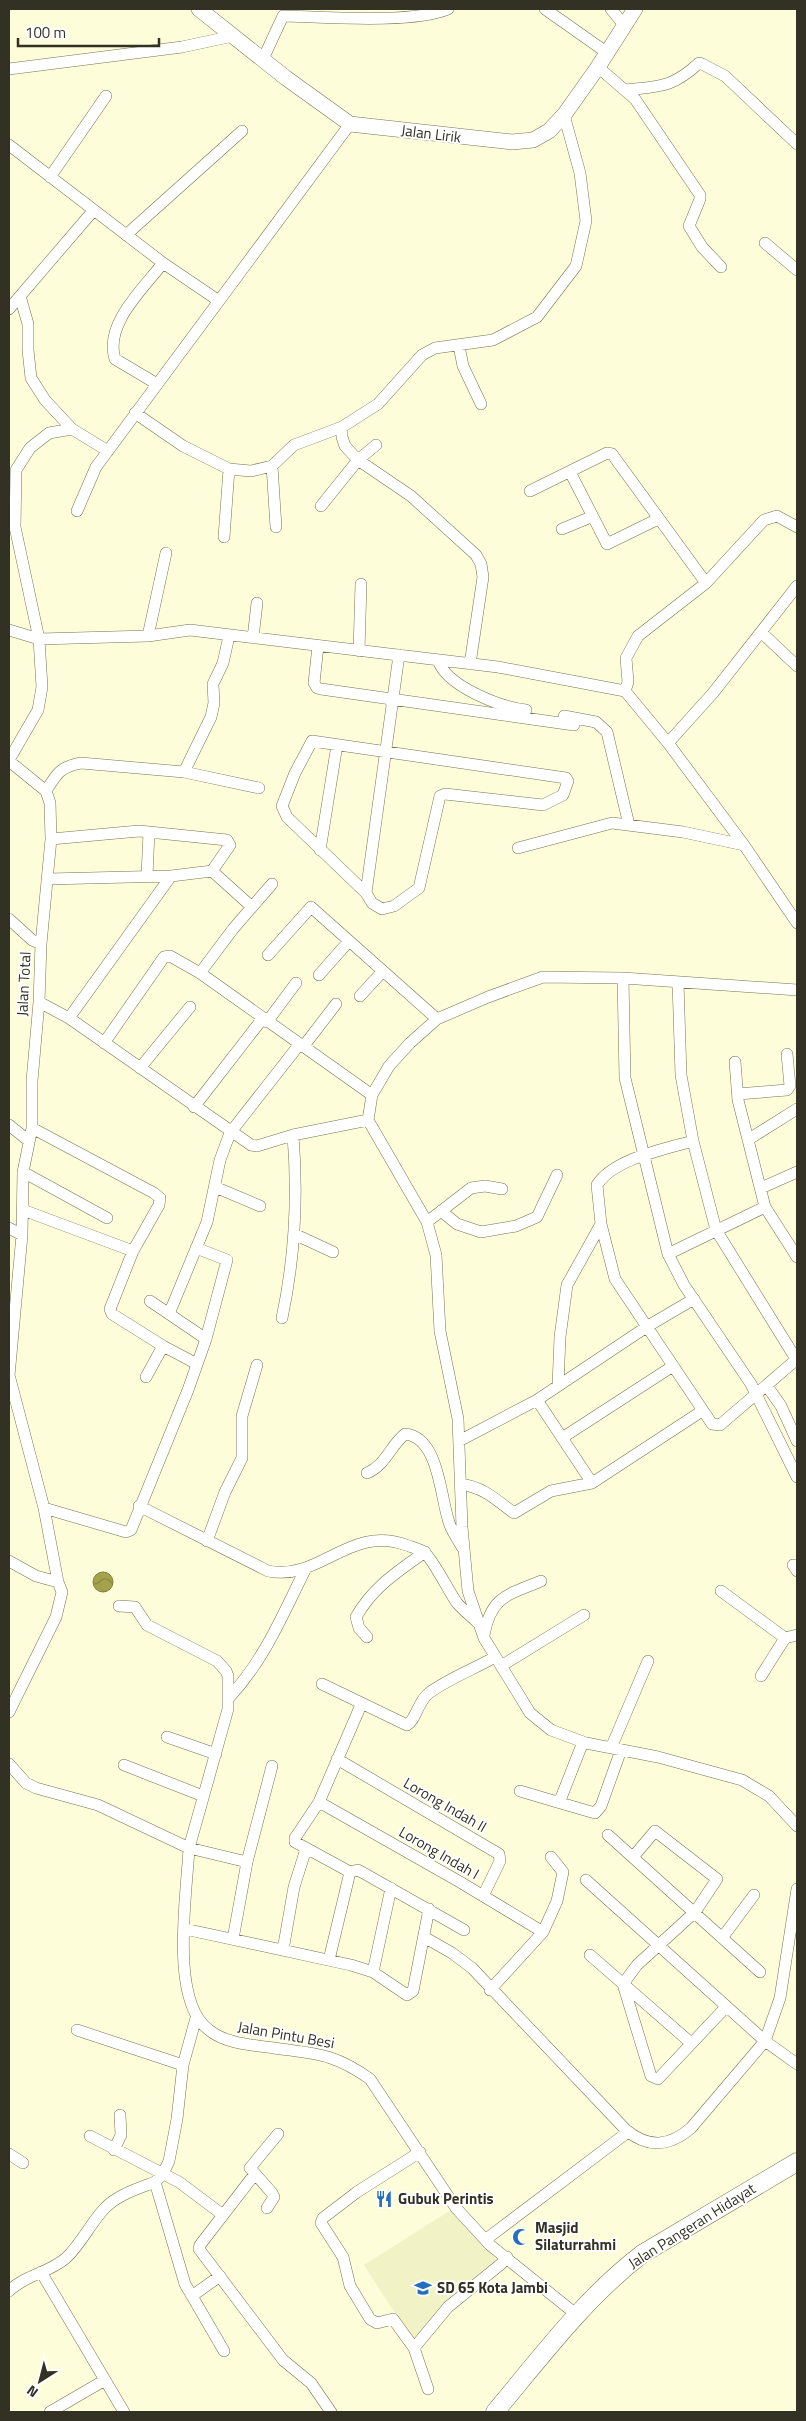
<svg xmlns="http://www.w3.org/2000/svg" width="806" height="2421" font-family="'Titillium Web',sans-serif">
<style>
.built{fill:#f2f2c7}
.water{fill:url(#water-waves);stroke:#828040}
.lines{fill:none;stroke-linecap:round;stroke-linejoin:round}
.minor-casing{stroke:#757455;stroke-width:12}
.secondary-casing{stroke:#757455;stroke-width:16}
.trunk-casing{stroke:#757455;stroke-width:19}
.minor{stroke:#fff;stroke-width:11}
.secondary{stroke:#fff;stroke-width:15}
.trunk{stroke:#fff;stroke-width:18}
.labels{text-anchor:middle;stroke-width:4;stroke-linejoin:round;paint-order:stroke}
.street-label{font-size:15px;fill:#323124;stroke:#fff}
.poi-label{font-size:15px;font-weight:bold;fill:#323124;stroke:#fff;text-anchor:start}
</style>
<defs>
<pattern id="water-waves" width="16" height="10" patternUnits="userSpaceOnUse" patternTransform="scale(1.25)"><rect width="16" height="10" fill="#a5a24c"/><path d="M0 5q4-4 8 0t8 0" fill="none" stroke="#87853f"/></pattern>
</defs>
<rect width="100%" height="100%" fill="#fefdda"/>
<!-- built -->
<path class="built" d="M451,2210l47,52 -84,81 -50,-78z"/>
<!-- water -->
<path class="water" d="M93 1582a10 10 0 1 1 20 0a10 10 0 1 1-20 0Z"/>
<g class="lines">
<!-- minor casing -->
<g class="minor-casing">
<path id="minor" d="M545,9l61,43
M611,9l13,16
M263,59l20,-43c40,1 130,8 165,-7
M598,67l37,32 65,96v4l-11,27 13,21 19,20
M9,69l173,-22 51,-11
M625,90c35,-4 47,-2 74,-27l3,1 23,12 72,68
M9,145l154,118 56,38
M50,177l56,-81
M126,235l116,-104
M765,243l32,27
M20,296l8,28v26l3,28 14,22 27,29
M9,309l84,-98
M459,346l4,20 18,38
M157,384l-42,-25c-11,-35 28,-70 48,-96
M135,413l48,33 46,23 22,2 21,-5 22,-21 48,-18 36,-23 44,-49 13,-7 58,-8 44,-23 39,-51 10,-45 -6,-48 -16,-58
M342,427v10l3,9 13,14 53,36 65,59 5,9 2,13 -13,87
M272,466l4,61
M570,472l37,72 51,-25
M530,491l77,-38 5,1 94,129
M321,506l37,-46 18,-15
M77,511l19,-44 254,-343
M562,529l29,-12
M224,537l5,-68
M9,630l30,9 109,-3 42,-6 308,37 127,24 43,52 76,102 53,78
M761,632l36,34
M148,636l18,-83
M253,638l4,-35
M318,646l-4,37 3,5 4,1 253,36
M359,651l2,-67
M438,660c8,26 62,47 88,50
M625,691l3,-9 -2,-24 12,-22 68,-53 58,-63 13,-4 20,11
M564,716l32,6 11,10 22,93
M312,741l254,37 2,3 -5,14 -20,10 -98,-11 -5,2 -21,92 -25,18 -12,3 -10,-6 -6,-10 -79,-76 -5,-11 13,-33z
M668,743l45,-50 84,-107
M9,760l29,-50 4,-23 -3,-48 -24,-112 1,-57 14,-22 19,-15 23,-4 36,22
M9,761l37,30 4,12 1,36 -10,105 -2,58 -7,79v47l-9,44 -1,63 -13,141
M184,772l27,-55 3,-14 -1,-19 10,-21 6,-27
M46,791c11,-18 14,-24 35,-28l103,9 75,16
M518,848l94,-25 71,9 61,13
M320,850l17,-105
M212,871l40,36
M147,876l2,-44
M48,879l123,-3 41,-5 18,-26 -3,-5 -88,-9 -88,8
M366,893l33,-238
M9,919l23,21 9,4
M268,955l43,-48 126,112
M200,973l33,-44 39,-45
M319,975l30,-34
M623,978l2,100 43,176 16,31 67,99 46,93
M678,982l3,93 12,66 23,89 80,129
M797,990l-174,-12 -80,-1 -55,20 -51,22 -27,24 -21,23 -17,29 -4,25 59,102 9,33 4,76 18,88 4,108 6,64 16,47 46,75 21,17 35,13 72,14 84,23 27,16 28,30
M360,996l23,-25
M39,1002l30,16 182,127 6,1 36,-11 75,-15
M69,1018l102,-142
M267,1022l29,-39
M104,1043l60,-86 6,-1 30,17 172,122
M303,1047l33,-43
M735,1062l3,38 27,107 32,50
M140,1068l50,-61
M738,1094l49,-4 3,-4 -3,-32
M194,1107l69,-89
M9,1125l20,16
M32,1128l122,65 6,5 -1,7 -26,46 -23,58 2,5 51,32 34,18
M749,1139l48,-30
M693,1141c-28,8 -80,18 -96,44l4,39 14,55 97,145 8,1 77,-66
M23,1172l84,46
M215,1187l45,19
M761,1188l36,-16
M23,1210l110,41
M441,1211l16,13 24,8 35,-6 21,-9 20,-42
M427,1222l44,-34 14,-2 17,3
M9,1228l13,7
M294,1234l39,18
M668,1254l97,-47
M150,1301l56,38
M169,1314l38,-92 13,-62 10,-27 69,-88
M282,1318c13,-61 16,-121 11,-183
M9,1375l35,133 14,74 4,10 -6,25 -47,95
M146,1377l17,-31
M558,1385l2,-48 7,-52 34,-61
M767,1386l14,20 16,35
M537,1400l55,83
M562,1438l111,-72
M459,1441l78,-41 111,-74 46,-27
M367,1473c19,-8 23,-27 38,-39 33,3 35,59 43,85 2,10 9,19 14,28
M461,1484c24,4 34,15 53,29l37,-22 41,-8 110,-72
M139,1506l129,65c51,11 82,-47 138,-26 5,2 13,4 18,7 9,7 25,40 33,51 6,7 14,13 20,19
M44,1508l82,24 5,-2 57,-140 18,-51 21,-79 -31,-12
M207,1541l18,-49 17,-34v-42l15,-51
M9,1561l27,15 22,6
M793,1565l4,6
M721,1591l64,47
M119,1606l16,1 12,18 70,36 9,10 2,5v33l-39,139 58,14
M484,1635c7,-39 24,-40 57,-54
M367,1637l-8,-9 -3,-11c17,-30 41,-45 69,-65
M501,1666l83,-51
M761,1676l24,-38 12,-3
M322,1684l85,41c9,-5 11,-24 22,-32 19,-14 45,-24 66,-36
M228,1699c37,-40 54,-83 78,-131
M361,1705l-42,97 -24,36v4l55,30 8,-2 9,5 97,55
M167,1737l49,17
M611,1748l37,-87
M337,1759l162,95 1,7 -17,35
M9,1764l17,19 10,5 62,17 91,43c-2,45 -20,153 20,182 17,14 44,15 65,18 42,6 60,5 96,31l86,129 34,37 87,70
M124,1765l79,31
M520,1791l37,11 4,-4 22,-56
M319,1802l141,80 83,50
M557,1802l38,11 6,-7 20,-56
M608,1835l152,137
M586,1880l179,161 32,23
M185,1929l166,36 22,7 34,23 6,-4 16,-82
M424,1937l28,16 20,15 154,162c23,19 44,16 65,-2l74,-87 15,-43 17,-109
M722,1938l32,-43
M233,1939l14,-77 25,-96
M283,1950l11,-63 12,-38
M590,1955l101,88
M329,1960l21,-88
M373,1972l18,-84
M623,1984l14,-19 58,-53 22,-33 -62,-48 -22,26
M623,1984l28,92 7,3 68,-72
M490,1990l53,-58 14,-31 6,-29 -12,-15
M196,2018l-13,47 -6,54 -8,42 -6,13 -8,8 30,102 39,67
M77,2030l106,35
M90,2136l89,46 44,33
M114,2150l7,-15 -1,-20
M420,2152l-63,40 -34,26 -2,5 22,34 7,29 20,33 7,4 16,-4 21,29 14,41
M9,2154l14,9
M254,2175l-54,70 -1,4 84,111 28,23 20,29
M267,2208l7,-11 -2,-4 -22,-25 28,-34
M485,2240l143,-108
M41,2272l83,140
M9,2291c16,-16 40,-18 57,-33 15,-14 24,-34 38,-49 13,-14 33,-20 51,-27
M192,2296l28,-20
M414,2348l34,-41 53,-43 6,-7
M50,2412l55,-32"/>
</g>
<!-- secondary casing -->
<g class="secondary-casing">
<path id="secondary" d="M199,9l87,69 64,46 162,18 21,-2 16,-9 15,-16 34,-48 37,-58"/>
</g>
<!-- trunk casing -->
<g class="trunk-casing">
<path id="trunk" d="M495,2412c46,-55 90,-114 147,-158l155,-92"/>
</g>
<!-- minor -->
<use href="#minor" class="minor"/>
<!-- secondary -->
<use href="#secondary" class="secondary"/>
<!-- trunk -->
<use href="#trunk" class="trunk"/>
</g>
<!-- icons -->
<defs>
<g id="restaurant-bare" transform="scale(1.35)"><path d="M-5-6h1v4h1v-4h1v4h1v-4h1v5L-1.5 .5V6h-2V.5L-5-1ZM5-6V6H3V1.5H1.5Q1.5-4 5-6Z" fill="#256ebe" stroke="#fff" stroke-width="2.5" paint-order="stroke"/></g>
<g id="mosque-bare" transform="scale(1.35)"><path d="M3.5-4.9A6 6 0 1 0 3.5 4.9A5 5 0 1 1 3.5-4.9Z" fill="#256ebe" stroke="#fff" stroke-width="2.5" paint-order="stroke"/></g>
<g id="school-bare" transform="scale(1.35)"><path d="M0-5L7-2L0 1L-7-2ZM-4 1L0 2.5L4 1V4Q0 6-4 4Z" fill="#256ebe" stroke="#fff" stroke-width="2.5" paint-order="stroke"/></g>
</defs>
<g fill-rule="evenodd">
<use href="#restaurant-bare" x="384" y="2199"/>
<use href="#mosque-bare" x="521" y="2237"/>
<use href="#school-bare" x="423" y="2288"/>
</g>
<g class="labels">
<!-- street labels -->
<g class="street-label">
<text transform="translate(431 134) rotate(7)" y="5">Jalan Lirik</text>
<text transform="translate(24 984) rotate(-87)" y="5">Jalan Total</text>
<text transform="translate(445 1805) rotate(30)" y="5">Lorong Indah II</text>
<text transform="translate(439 1853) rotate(30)" y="5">Lorong Indah I</text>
<text transform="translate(286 2035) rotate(10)" y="5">Jalan Pintu Besi</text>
<text transform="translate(692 2226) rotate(-32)" y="5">Jalan Pangeran Hidayat</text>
</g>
<!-- poi labels -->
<g class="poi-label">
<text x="398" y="2204">Gubuk Perintis</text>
<text x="535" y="2233">Masjid<tspan x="535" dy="17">Silaturrahmi</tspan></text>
<text x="437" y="2293">SD 65 Kota Jambi</text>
</g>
</g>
<!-- border -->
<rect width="806" height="2421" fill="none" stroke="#323124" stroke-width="20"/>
<!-- north arrow -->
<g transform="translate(40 2381) rotate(216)" stroke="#ffffff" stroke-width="4" paint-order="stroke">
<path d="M0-4L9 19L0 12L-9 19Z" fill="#323124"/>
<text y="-8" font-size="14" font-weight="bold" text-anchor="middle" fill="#323124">N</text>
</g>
<!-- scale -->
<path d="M18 38v8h141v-8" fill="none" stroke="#323124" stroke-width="2.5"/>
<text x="25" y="38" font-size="15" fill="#323124" stroke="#ffffff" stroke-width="4" paint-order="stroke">100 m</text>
</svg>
